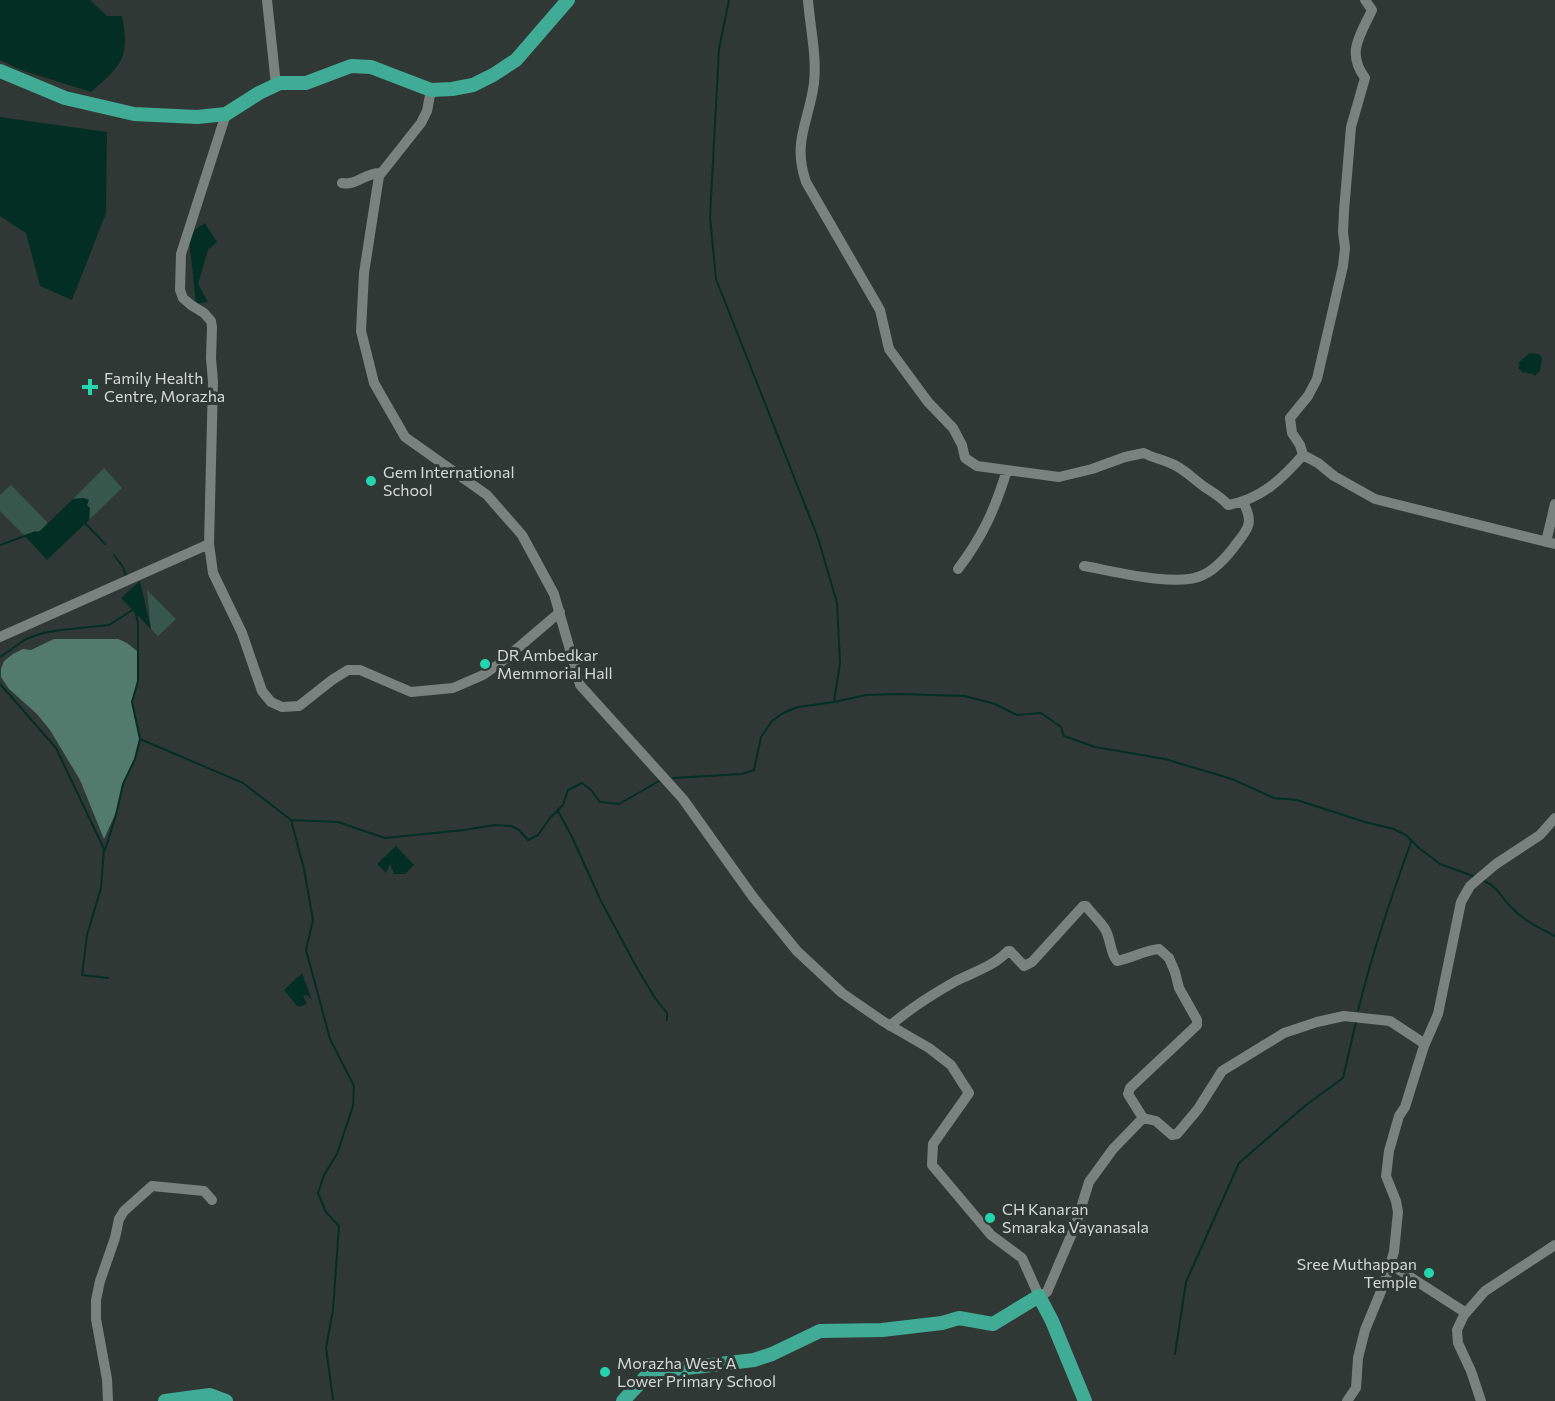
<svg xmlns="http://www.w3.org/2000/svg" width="1555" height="1401" font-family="Commissioner,sans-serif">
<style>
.green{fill:#37574d}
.forest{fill:#527b6e}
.water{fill:#022e24}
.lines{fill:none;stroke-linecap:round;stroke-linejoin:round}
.stream{stroke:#022e24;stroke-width:2}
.minor{stroke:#7a827f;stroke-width:10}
.major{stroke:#40ac95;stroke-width:14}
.poi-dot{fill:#25d5ae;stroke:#303835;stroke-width:2}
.labels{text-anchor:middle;stroke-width:6;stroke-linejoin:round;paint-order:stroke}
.poi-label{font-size:16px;fill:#d4d9d7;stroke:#303835;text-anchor:start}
</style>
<rect width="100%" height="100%" fill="#303835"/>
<!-- green -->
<path class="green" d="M104,468l18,20 -33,32 1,-3 -6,-19 -11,1z
M11,485l37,38 -8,8 -15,5 -25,-25v-16z
M147,590l29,29 -18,17 -7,-7z"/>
<!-- forest -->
<path class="forest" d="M54,639h64l9,4 11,9v29l-6,21 8,37 -5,20 -12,25 -6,26 -13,29 -24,-59 -30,-50 -13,-16 -28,-25 -8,-12v-8l3,-8 9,-7 10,-5 8,1z"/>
<!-- water -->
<path class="water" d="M0,0h90l17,16h15c8,42 0,49 -31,76l-70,-22 -21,-10z
M0,117l107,15 -1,81 -34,87 -32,-14 -14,-53 -26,-17z
M205,223l12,19 -9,8 -10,34 10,18 -12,2 -7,-66 8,-10z
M1530,353l9,1 3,4 -2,13 -5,5 -4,-3 -2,1 -3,-2 -2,1 -6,-5 2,-3 -2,-2z
M84,498l5,2 -2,5 3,3 -1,12 -42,40 -22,-24 15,-5 33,-32z
M140,581l11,48 -30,-31z
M396,846l18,19 -9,9h-11l-4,-10 -4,9 -9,-9z
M302,973l10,27 -5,-5 -4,1 4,8 -9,3 -14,-17z"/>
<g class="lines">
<!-- stream -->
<path class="stream" d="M729,0l-10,49 -9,168 6,62 102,259 19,65 3,60 -6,39
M84,522l21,22
M0,545l36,-13
M114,555l9,12 3,9
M135,610l3,13v58l-6,21 8,37 103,44 48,37 47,2 47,16 79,-8 31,-5 16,1 8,4 9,10 10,-5 12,-17 13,-13 5,-15 14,-7 9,7 9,12 19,2 40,-23
M0,657l26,-18 17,-6 17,-3 49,-5 25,-16
M0,684l56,64 48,101 -3,39 -14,47 -5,40 26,3
M673,778l69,-4 12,-4 7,-33 11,-16 11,-8 15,-6 36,-5 32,-7 33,-1 66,2 30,8 22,11 24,-2 20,14 3,9 31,11 70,12 67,20 42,19 23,2 68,22 29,7 13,7 12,12 21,16 33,12
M558,811l14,26 29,64 36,67 18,30 12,15v7
M291,820l13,49 9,51 -7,30 24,89 24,47 -1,20 -16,48 -13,21 -6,18 8,19 13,14 -6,84 -7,38 7,51
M105,850l11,-35 7,-31 12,-25 5,-20
M1484,881c12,4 18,17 27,26 12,13 28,21 44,29
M1358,1011c14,-58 33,-113 53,-169
M1175,1354l11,-72 53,-119 67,-58 37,-27 13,-56"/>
<!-- minor -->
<path class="minor" d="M267,0l9,85
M808,0c2,27 9,56 6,83 -5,39 -22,58 -8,99l74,128 9,39 39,53 25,26 9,17 3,13 12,8 82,11 33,-8 33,-12 19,-4c9,5 17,6 26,10 14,5 24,17 36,25 8,5 15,9 22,17 32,-5 54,-26 75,-50l-3,-10 -8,-12 -2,-15 18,-22 9,-17 26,-113 2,-18 -2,-16 1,-21 7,-84 14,-49c-19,-26 -5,-42 7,-68l-7,-10
M431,90l-4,21 -6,12 -42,53 -15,97 -3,58 13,52 31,54 82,58 35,40 32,59 26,91 103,114 70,98 44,54 45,42 42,29 45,26 22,17 18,28 -36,51 -1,21 59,70 31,23 17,38 8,-4 29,-68 13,-42 24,-33 30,-31 13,3 16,14 5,-1 21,-25 24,-38 62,-38 33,-11 27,-6 46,5 35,23
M226,114l-45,140 -1,36 3,8 8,7 13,8 7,8 1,6 -1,31 2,24 -4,162 4,29 29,60 20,58 9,11 11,5 17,-1 33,-26 16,-10h12l51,22 42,-4 30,-13 16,-11 61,-52
M342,183c15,3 24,-11 39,-10
M1303,455l15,8 16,13 41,23 180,45
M1546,542l9,-38
M1084,566c29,5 94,22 119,9 13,-6 26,-21 34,-32 13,-16 16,-22 6,-41
M958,569c25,-33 37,-60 49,-99
M0,637l209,-93
M890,1026c20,-18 43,-32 66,-45 18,-9 38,-15 52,-30h2l14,15 8,-4 51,-56h3c6,8 14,15 19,23 6,10 5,24 12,32 15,-3 28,-11 42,-12l10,9 6,14 4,16 18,32v5l-67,63 -2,6 15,24
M1390,1264l73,47 1,4 -7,15 1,13 13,28 10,30
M1464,1315l21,-24 70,-46
M108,1401l-1,-22 -11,-60v-19l4,-19 15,-43 4,-19 5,-8 28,-25 52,5 8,9
M1347,1401l9,-13 2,-30 7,-28 19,-46 10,-32 4,-40 -2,-11 -10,-25 3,-25 10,-35 6,-9 19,-61 14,-32 23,-112 9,-16 26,-22 44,-29 15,-17"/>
<!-- major -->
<path class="major" d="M0,71l65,27 69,16 63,3 29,-3 33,-21 21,-10h26l45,-17 20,1 60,23 21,-1 21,-4 20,-10 23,-15 52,-60
M165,1401l45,-6 16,6
M623,1401l29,-31 34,-2 68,-8 18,-6 48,-23 62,-1 60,-7 17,-5 34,6 46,-28 13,25 33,80"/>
</g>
<!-- markers -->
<g class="poi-dot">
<path d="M87 378h6v6h6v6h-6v6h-6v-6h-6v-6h6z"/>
<circle cx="371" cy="481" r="6"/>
<circle cx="485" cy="664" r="6"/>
<circle cx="990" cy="1218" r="6"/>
<circle cx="1429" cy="1273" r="6"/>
<circle cx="605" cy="1372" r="6"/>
</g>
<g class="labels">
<!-- poi labels -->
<g class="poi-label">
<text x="104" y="384">Family Health<tspan x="104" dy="18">Centre, Morazha</tspan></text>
<text x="383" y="478">Gem International<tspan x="383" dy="18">School</tspan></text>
<text x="497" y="661">DR Ambedkar<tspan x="497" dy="18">Memmorial Hall</tspan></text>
<text x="1002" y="1215">CH Kanaran<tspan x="1002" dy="18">Smaraka Vayanasala</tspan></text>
<text x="1417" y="1270" text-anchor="end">Sree Muthappan<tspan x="1417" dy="18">Temple</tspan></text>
<text x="617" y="1369">Morazha West A<tspan x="617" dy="18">Lower Primary School</tspan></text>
</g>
</g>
</svg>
